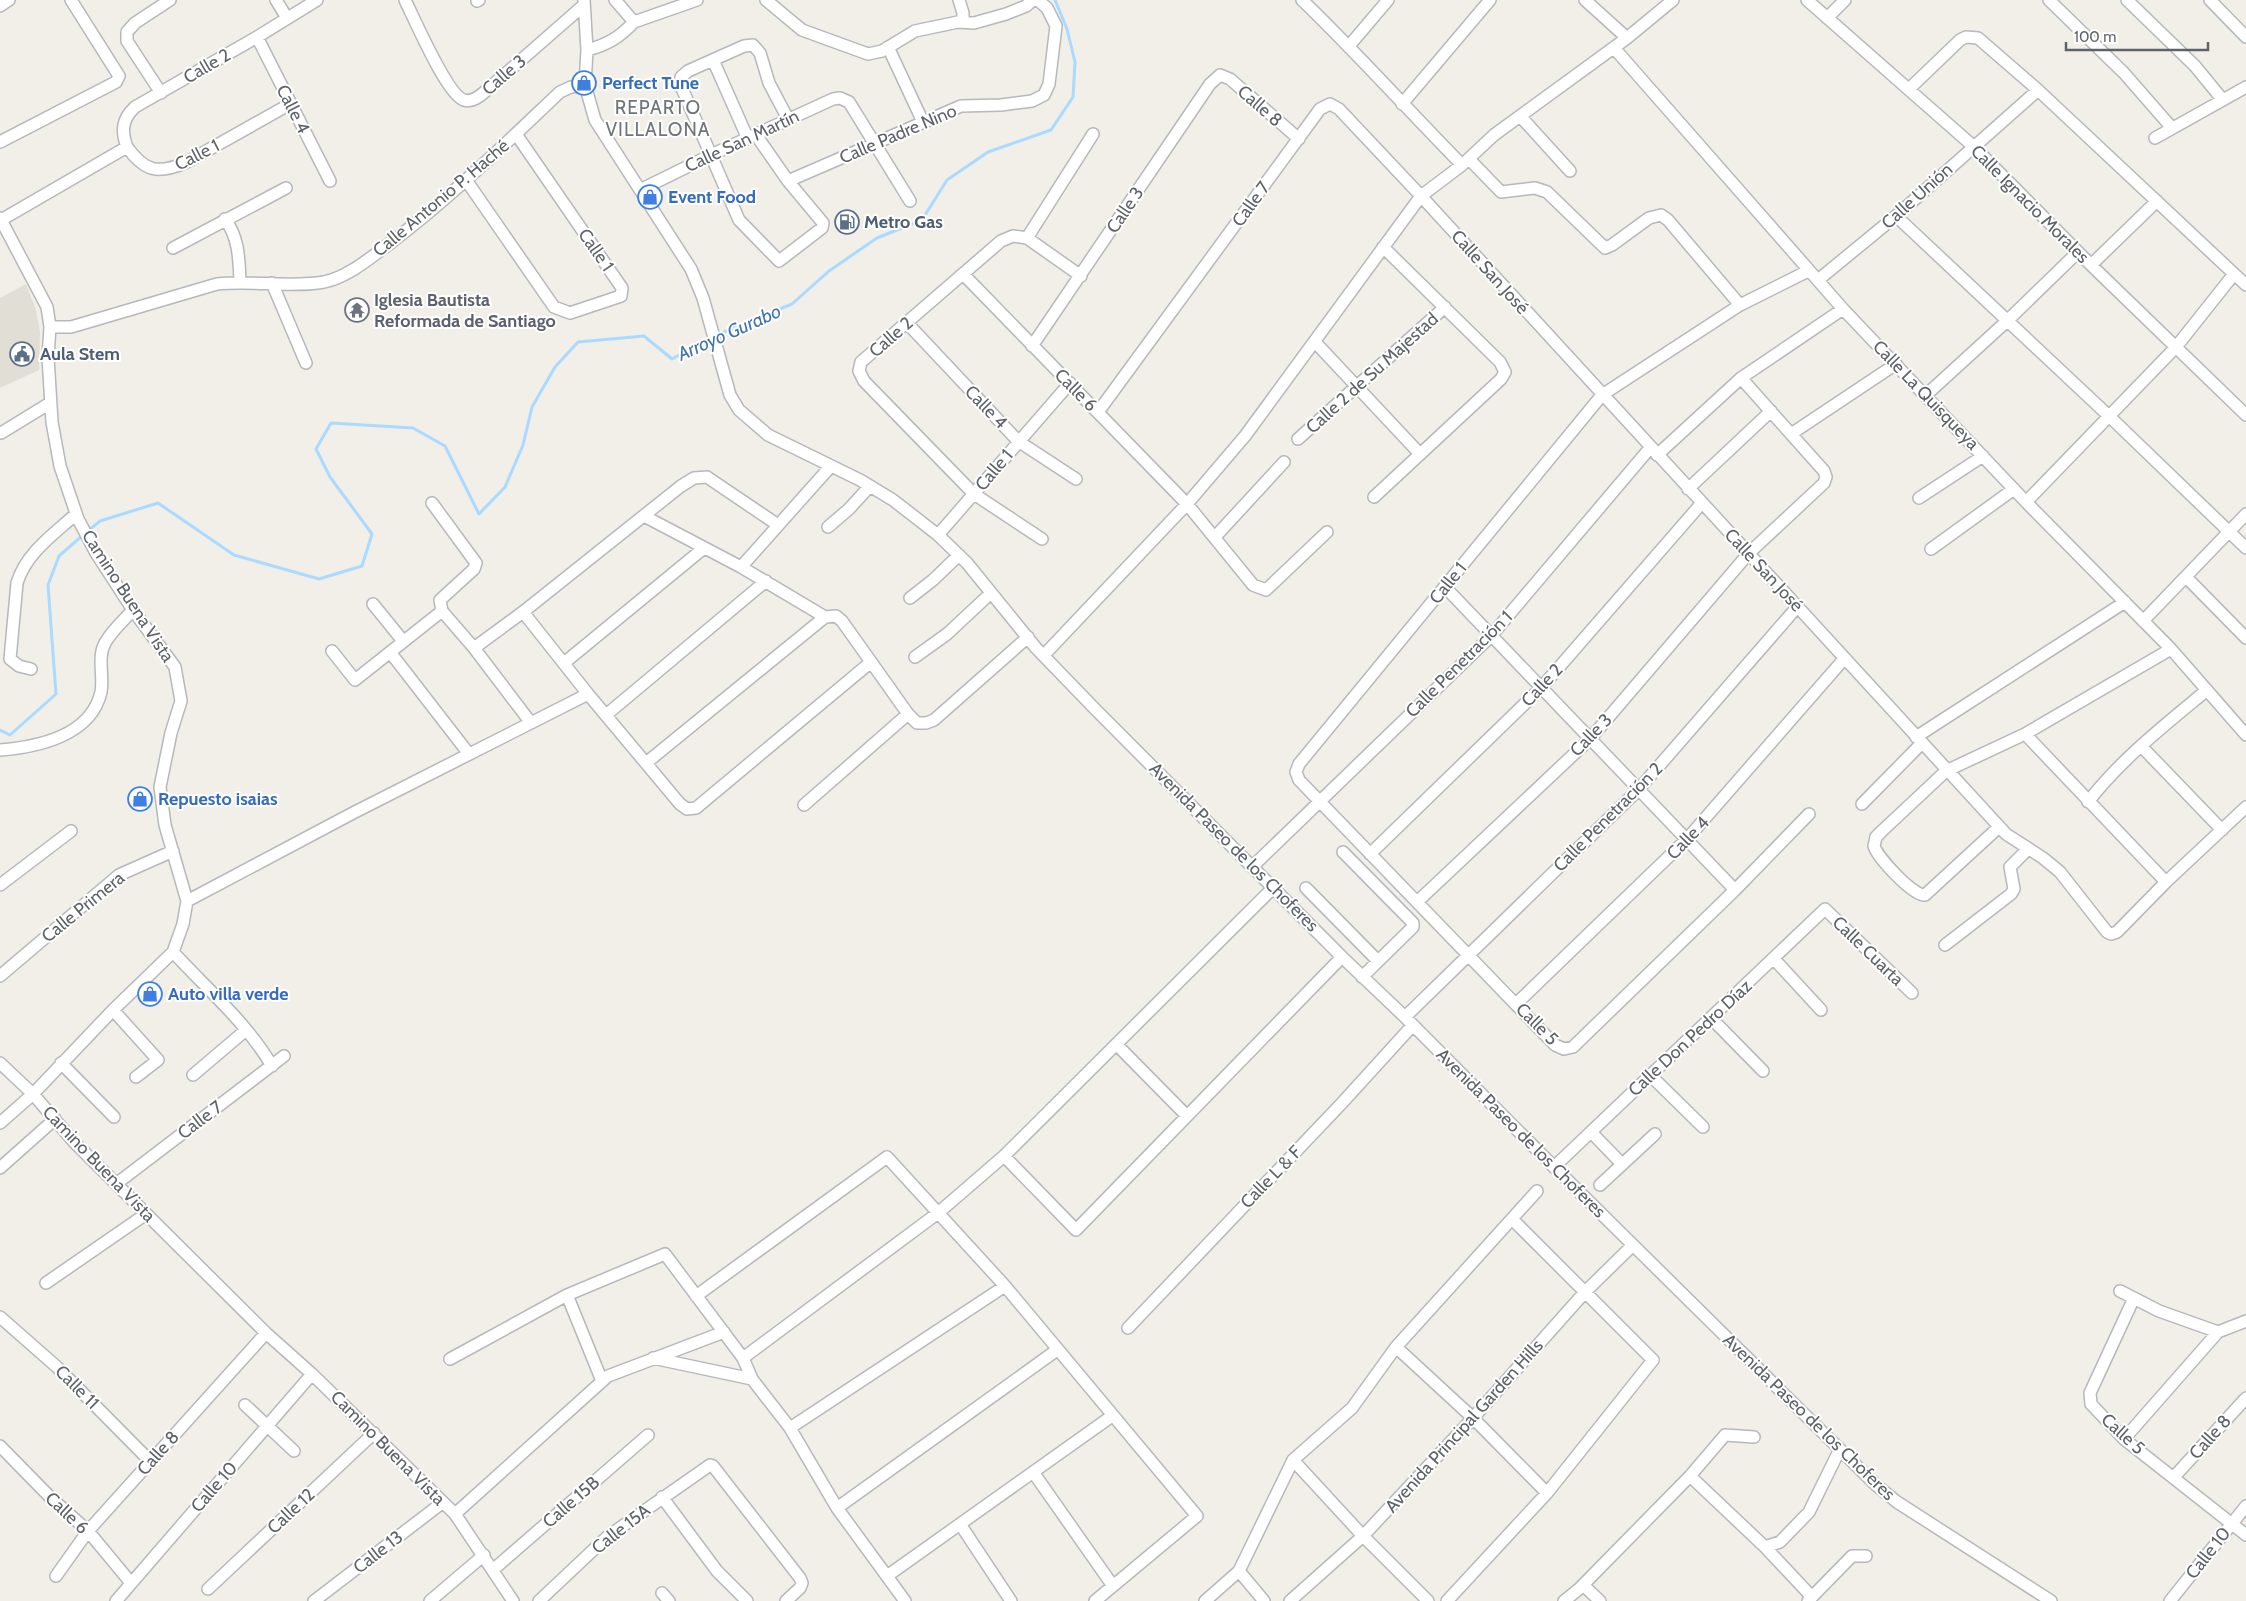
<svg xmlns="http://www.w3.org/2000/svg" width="2246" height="1601" font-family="Cabin,sans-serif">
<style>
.education{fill:#e1ded6}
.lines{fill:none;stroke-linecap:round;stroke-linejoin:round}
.stream{stroke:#aadaff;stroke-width:3}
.minor-casing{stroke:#b5b8bc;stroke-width:14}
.minor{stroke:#fff;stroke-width:11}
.labels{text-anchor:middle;stroke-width:4;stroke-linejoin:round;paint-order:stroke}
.street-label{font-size:18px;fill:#5f6368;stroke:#fff}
.shop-label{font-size:18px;font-weight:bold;fill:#366cbe;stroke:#fff;text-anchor:start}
.service-label{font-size:18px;font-weight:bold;fill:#4e5e75;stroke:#fff;text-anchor:start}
.worship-label{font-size:18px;font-weight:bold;fill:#5b616d;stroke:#fff;text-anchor:start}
.neighbourhood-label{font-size:19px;letter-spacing:1px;fill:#70757a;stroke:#fff}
.water-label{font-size:19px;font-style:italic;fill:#4174aa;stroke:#fff}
</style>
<rect width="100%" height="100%" fill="#f1efe8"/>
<!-- education -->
<path class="education" d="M26,284l10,26 4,22 -1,38 -39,18v-90z"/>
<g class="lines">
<!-- stream -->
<path class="stream" d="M717,335l75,-31 37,-33 48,-33 45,-18 25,-40 41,-28 63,-22 22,-33 2,-35 -8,-33 -12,-29
M88,531l12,-10 58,-18 76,52 85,24 43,-13 10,-32 -42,-57 -14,-28 15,-26 82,5 32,18 34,68 26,-27 18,-42 9,-38 23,-40 23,-25 66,-6 28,23 39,-21
M0,730l10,5 46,-41 -8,-109 11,-29 24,-21"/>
<!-- minor casing -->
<g class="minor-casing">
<path id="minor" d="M276,0l11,18
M405,0c9,18 42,95 59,100 9,3 17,-5 24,-11l96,-84
M584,0l3,50 -2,35 10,35 96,149 12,29 27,97 9,15 29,25 92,45 33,20 45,35 29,28 69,85 59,61 247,248 63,60 149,150 322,318 21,17 154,99
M615,0l19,22 63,-22
M766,0l36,30 66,24 14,-3 33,-20 43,-9 16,1 32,-9 20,-8 7,-6 6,1 8,7 9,18 -7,58 -5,11 -12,6 -31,4 -40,1 -173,75
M959,0l4,13v9
M1302,0c55,53 106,110 160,165
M1585,0l42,38
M1807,0l166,146 118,119 155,150
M2049,0l75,73 48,55
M2127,0l68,66 27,33
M2210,0l36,37
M477,1l2,-1
M0,6l9,-6
M1827,18l18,-18
M257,37l73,144
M1349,46l39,-46
M888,47l35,75
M1614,48l229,261 183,193 145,147 75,86
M587,50c20,-5 33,-13 47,-28
M713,60l35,79
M1909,89l51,-49 6,-3 12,1 60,52 208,195
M161,93l-34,-52v-9l8,-9 35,-23
M1402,104l88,-104
M1520,116l50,55
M756,135l32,46 35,42 -1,5 -43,33 -40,-41 -58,-134v-9l7,-6 56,-25 9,-1 7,8 9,30 19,36
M2155,138l91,-51
M0,142l116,-60 3,-6 -48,-76
M127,147c-6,-16 -5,-28 8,-40l122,-70 60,-37
M1469,159l32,33 34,-4 12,4 58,56 7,-3 37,-27 12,-3 7,5 72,85
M466,180l88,127 16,6 51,-17 1,-8 -106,-154
M640,190l71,-35 122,-56 7,-1 9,4 61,99
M1896,216l214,201 136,131
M0,218l47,89 3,20 -2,30 4,65 8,44 18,53 18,34 37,57 42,57 6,34 -10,32 -11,54 5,38 22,76 -4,23 -10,28 -60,58 -80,84 -33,29
M225,219c14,19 14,40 15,62
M1,220l126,-73c18,25 31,27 58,16l105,-59
M1027,238l66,-104
M173,248l113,-60
M2091,265l66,-64
M1808,271l-68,34 -138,90 -303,369 -3,8 3,8 256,265 9,4 9,-2 162,-157 74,-76
M964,275l223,229 66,81 13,5 61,-58
M1818,280l78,-64 142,-126
M272,283l34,80
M907,323l111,118 58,38
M50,327h21l146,-43c35,-4 72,4 107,-2 24,-5 46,-24 65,-38 61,-46 116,-100 171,-152l11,-5 14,-2
M1315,342l105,112
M1032,346l178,-262 10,-9 10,4 69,60
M1926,395l81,-74 71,-69
M1098,412l222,-303 10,-5 9,5 82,87 585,638 37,24 17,14 47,60 4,2 6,-2 49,-50
M1,433l49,-30
M1791,434l105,-70
M1298,439l147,-132
M1657,455l84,-77 102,-69
M1688,489l83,-78
M1374,497l127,-118 4,-7 -5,-10 -117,-115
M1919,498l64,-42
M2026,502l150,-155 58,-73
M432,503l44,60 -2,6 -34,31 2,11 32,37 57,75
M644,516l97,51 84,50
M828,527l21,-18 21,-23
M938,535l132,-152
M1215,537l69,-75
M1042,539l-68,-45 -110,-113 -5,-10 2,-9 140,-121 12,-5 14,2 54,38
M1931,549l83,-60
M741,567l90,-101
M2186,577l60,61
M1445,587l290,303
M910,598l23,-18 26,-25
M373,604l30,37
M523,612l65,82 92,110 7,5 9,-1 175,-146
M2143,621l103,-107
M474,648l49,-36 158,-126 13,-8 13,-1 71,48
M332,651l23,29 87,-69
M390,652l79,102
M1044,655l143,-151 58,-68 176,-240 41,-31 32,-30 133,-97 46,-38
M915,657l32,-23 44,-41
M564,663l140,-115
M31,669l-12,-3 -9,-7 7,-76c9,-30 37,-49 59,-69
M606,715l160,-134
M2025,734l141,148 80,-75
M1916,737l209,-135
M2142,747l80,83
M0,750c37,-3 91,-14 101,-58 3,-15 -4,-35 4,-49 7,-13 19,-23 28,-33
M646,763l179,-146 11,-1 6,5 66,93 9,9h9l8,-3 94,-83
M2088,802c33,-43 78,-78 119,-112
M1862,804l60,-61
M804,805l104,-91
M1999,827l-74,68c-12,1 -47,-37 -51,-49l2,-9 7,-7 63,-59 79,-37 146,-85
M1343,852l70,71v4l-51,50
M1370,854l171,-166 160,-184
M1253,866l238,-230 159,-188
M0,885l71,-54
M1306,888l72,73
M187,901l166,-88 235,-119
M1417,902l173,-163 159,-186 75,-70 2,-6 -2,-6 -83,-93
M1945,945l66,-51 3,-5 -4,-22 18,-18
M173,952c33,36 74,71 99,114
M1774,959l47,51
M0,976l119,-101 54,-24
M1517,1003l170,-164 157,-180
M113,1010l45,50 -22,17
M1405,1017l234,-228 159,-183
M1711,1018l52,53
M1117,1045l70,71
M0,1063l33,31 41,48 192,191 46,41 143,140 58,87
M61,1063l53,54
M193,1075l53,-45
M1650,1075l53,52
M1591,1132l31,32
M1004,1156l72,74 266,-273
M1554,1167l271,-258 87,84
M0,1168l55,-49
M116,1184l168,-128
M1600,1185l55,-51
M46,1283l100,-69
M2120,1291l39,20 59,21 28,-11
M567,1295l35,86
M696,1296l191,-139 118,129 192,230 -102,85
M2134,1298l-44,95 1,11 33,35 122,96
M0,1317l57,50 93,94
M1128,1328l214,-225 71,-78
M1396,1347l77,71 74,75
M653,1358l99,21 38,49 47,80 68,93
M743,1358l195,-145 66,-57 269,-268
M450,1359l117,-64 98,-41 78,104 9,21
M245,1405l49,46
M790,1428l215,-142
M2124,1439l94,-107
M0,1446l50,51 38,34 43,52
M1293,1460l70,76 65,65
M1033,1472l80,114
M1690,1476l75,71 47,50
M2174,1477l72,-79
M662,1497l55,74 30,30
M837,1508l220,-158
M455,1514l153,-138 116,-44
M960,1524l51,77
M1765,1547l15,-5 29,-30 31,-63
M494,1569l154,-134
M1239,1571l25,30
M56,1576l32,-45 178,-198
M887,1576l225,-160
M1583,1585l17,16
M208,1589l166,-156
M662,1593l7,8
M116,1601l196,-227
M314,1601l128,-98
M430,1601l54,-46
M539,1601l68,-64 103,-72 3,1 87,112 2,5 -2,5 -14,13
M1205,1601l34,-30 54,-111 59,-52 44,-61 141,-156
M1290,1601l73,-65 110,-118 112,-126 48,-47
M1447,1601l100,-108 106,-133 -141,-141
M1564,1601l15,-12 111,-113 35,-41 29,2
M1808,1601l44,-45h14
M2170,1601l76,-95"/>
</g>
<!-- minor -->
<use href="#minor" class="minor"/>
</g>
<!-- icons -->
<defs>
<g id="shop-ring" transform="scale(1.25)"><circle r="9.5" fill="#fff" stroke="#3f7fe0" stroke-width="1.5"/><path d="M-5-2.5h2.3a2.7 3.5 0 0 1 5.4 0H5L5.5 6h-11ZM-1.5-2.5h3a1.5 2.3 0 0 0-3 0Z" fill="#3f7fe0"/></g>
<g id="fuel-ring" transform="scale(1.25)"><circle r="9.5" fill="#fff" stroke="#5c6f8a" stroke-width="1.5"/><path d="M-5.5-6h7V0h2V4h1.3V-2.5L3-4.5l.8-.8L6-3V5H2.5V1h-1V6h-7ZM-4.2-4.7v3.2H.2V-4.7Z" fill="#5c6f8a"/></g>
<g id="temple-ring" transform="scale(1.25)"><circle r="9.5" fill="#fff" stroke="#6b7280" stroke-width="1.5"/><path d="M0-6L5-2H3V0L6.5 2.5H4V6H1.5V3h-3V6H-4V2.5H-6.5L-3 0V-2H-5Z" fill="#6b7280"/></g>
<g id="civic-ring" transform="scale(1.25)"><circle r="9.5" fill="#fff" stroke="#5c6f8a" stroke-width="1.5"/><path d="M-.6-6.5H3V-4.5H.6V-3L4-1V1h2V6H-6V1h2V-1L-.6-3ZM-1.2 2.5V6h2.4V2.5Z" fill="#5c6f8a"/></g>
</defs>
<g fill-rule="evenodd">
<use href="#shop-ring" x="584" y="83"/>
<use href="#shop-ring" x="650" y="197"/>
<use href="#fuel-ring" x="847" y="222"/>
<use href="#temple-ring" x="357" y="310"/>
<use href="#civic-ring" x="22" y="354"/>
<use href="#shop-ring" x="140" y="799"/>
<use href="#shop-ring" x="150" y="994"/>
</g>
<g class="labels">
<!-- street labels -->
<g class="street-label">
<text transform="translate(207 66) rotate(-30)" y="6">Calle 2</text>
<text transform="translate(504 75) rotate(-41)" y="6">Calle 3</text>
<text transform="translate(1260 106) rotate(41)" y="6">Calle 8</text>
<text transform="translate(293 109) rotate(63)" y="6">Calle 4</text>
<text transform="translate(898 134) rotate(-23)" y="6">Calle Padre Nino</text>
<text transform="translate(742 141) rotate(-25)" y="6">Calle San Martín</text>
<text transform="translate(197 155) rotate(-27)" y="6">Calle 1</text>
<text transform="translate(1917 196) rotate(-42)" y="6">Calle Unión</text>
<text transform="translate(441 198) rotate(-40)" y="6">Calle Antonio P. Haché</text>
<text transform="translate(1251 204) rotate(-54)" y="6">Calle 7</text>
<text transform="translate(2030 204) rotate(45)" y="6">Calle Ignacio Morales</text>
<text transform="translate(1125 210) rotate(-56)" y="6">Calle 3</text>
<text transform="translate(596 250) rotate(55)" y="6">Calle 1</text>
<text transform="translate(1490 272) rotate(48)" y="6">Calle San José</text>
<text transform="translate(891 337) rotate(-41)" y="6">Calle 2</text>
<text transform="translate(1372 373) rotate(-42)" y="6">Calle 2 de Su Majestad</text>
<text transform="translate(1076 390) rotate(45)" y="6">Calle 6</text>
<text transform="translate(1926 395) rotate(46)" y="6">Calle La Quisqueya</text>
<text transform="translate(986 407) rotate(46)" y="6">Calle 4</text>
<text transform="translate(994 470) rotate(-50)" y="6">Calle 1</text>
<text transform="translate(1764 570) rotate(47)" y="6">Calle San José</text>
<text transform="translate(1448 583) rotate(-51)" y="6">Calle 1</text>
<text transform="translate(128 596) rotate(57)" y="6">Camino Buena Vista</text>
<text transform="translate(1459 664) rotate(-45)" y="6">Calle Penetración 1</text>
<text transform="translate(1542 685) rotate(-47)" y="6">Calle 2</text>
<text transform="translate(1591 735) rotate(-46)" y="6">Calle 3</text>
<text transform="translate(1608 817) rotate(-45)" y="6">Calle Penetración 2</text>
<text transform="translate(1688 838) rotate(-46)" y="6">Calle 4</text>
<text transform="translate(1234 847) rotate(45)" y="6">Avenida Paseo de los Choferes</text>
<text transform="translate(83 907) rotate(-39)" y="6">Calle Primera</text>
<text transform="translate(1868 951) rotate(44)" y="6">Calle Cuarta</text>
<text transform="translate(1537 1024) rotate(45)" y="6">Calle 5</text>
<text transform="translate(1690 1038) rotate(-43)" y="6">Calle Don Pedro Díaz</text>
<text transform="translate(200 1120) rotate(-37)" y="6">Calle 7</text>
<text transform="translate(1521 1133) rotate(45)" y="6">Avenida Paseo de los Choferes</text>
<text transform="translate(99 1164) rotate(46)" y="6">Camino Buena Vista</text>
<text transform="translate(1271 1177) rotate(-46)" y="6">Calle L &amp; F</text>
<text transform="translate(77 1387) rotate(45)" y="6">Calle 11</text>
<text transform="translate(1809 1417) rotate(44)" y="6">Avenida Paseo de los Choferes</text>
<text transform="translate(1464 1426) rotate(-48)" y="6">Avenida Principal Garden Hills</text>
<text transform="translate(2123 1434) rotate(42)" y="6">Calle 5</text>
<text transform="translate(2210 1437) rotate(-48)" y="6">Calle 8</text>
<text transform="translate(388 1448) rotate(45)" y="6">Camino Buena Vista</text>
<text transform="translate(158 1453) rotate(-48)" y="6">Calle 8</text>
<text transform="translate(214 1487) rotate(-49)" y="6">Calle 10</text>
<text transform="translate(571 1502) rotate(-41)" y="6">Calle 15B</text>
<text transform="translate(291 1511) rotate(-43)" y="6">Calle 12</text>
<text transform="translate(67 1513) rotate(43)" y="6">Calle 6</text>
<text transform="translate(621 1529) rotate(-38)" y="6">Calle 15A</text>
<text transform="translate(378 1552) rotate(-38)" y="6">Calle 13</text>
<text transform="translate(2208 1553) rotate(-52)" y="6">Calle 10</text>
</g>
<!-- shop labels -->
<g class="shop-label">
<text x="602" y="89">Perfect Tune</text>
<text x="668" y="203">Event Food</text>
<text x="158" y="805">Repuesto isaias</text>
<text x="168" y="1000">Auto villa verde</text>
</g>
<!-- service labels -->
<g class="service-label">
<text x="864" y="228">Metro Gas</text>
<text x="40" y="360">Aula Stem</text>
</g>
<!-- worship labels -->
<g class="worship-label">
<text x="374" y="306">Iglesia Bautista<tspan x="374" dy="21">Reformada de Santiago</tspan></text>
</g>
<!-- neighbourhood labels -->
<g class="neighbourhood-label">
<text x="658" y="114">REPARTO<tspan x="658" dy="22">VILLALONA</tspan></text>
</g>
<!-- water labels -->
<g class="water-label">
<text transform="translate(729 332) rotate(-24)" y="7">Arroyo Gurabo</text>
</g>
</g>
<!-- scale -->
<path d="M2066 42v8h142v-8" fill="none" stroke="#5f6368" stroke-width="2.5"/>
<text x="2074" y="42" font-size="15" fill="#5f6368" stroke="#ffffff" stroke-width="4" paint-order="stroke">100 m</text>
</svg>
